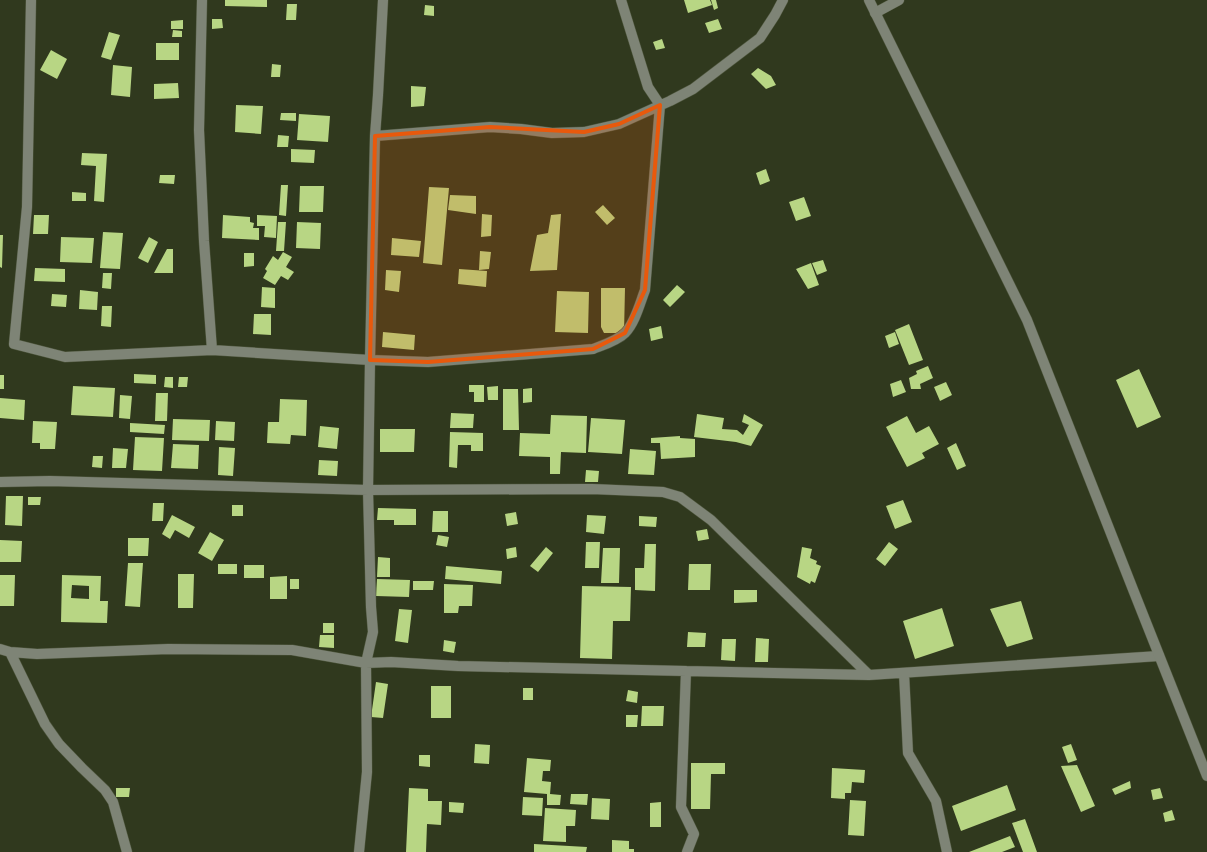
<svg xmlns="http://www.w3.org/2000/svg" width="1207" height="852" font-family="'Asap Condensed',sans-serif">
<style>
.building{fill:#b8d684;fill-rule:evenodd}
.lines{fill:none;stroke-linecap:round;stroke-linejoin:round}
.minor-casing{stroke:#4e563d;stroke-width:11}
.tertiary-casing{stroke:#4e563d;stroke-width:11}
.minor{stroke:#7e8476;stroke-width:10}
.tertiary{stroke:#7e8476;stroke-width:10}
.marked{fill:#e8590c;fill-opacity:0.2;stroke:#e8590c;stroke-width:4;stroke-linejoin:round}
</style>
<rect width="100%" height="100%" fill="#30391e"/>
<!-- building -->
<path class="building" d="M225,0h42v7l-42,-1z
M684,0h26l2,5 -24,8z
M711,0h5l2,8 -4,2z
M287,4h10l-1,16h-10z
M425,5l9,1v10l-10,-1z
M212,19h10l1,9 -11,1z
M718,19l4,10 -13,4 -4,-10z
M183,20v9h-12v-8z
M173,30l9,1v6h-10z
M109,32l11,3 -9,25 -10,-3z
M662,39l3,9 -9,2 -3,-8z
M156,43h23v17h-23z
M51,50l16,9 -10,20 -17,-9z
M272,64l9,1 -1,12h-9z
M113,65l19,2 -2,30 -19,-2z
M758,68l13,8 5,9 -10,4 -15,-15z
M178,83l1,15 -25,1v-15z
M411,86l15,1 -2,19 -13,1z
M236,105l27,1 -2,28 -26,-2z
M281,113h15v8l-16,-1z
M299,114l31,2 -2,26 -31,-2z
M278,135l11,1 -1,11h-11z
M291,149l24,1 -1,13 -23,-1z
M82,153l25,1 -3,48 -10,-1 2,-35 -15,-1z
M766,169l4,12 -10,4 -4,-12z
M160,175h15l-1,9 -15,-1z
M281,185h7l-2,31 -7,-1z
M300,186h24l-1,26h-24z
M429,187l20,1 -7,77 -19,-2z
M72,192l14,1v8h-14z
M450,195l26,1v18l-28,-4z
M804,197l7,19 -15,5 -7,-19z
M603,205l12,13 -8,7 -12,-13z
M482,214l10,1 -1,21 -10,1z
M561,214l-4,56 -27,1 7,-36 11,-2 3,-18z
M34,215h15l-1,19h-15z
M223,215l27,2v5l4,1 -1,5h6v12l-37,-2z
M257,215l20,1 -1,22 -12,-1 1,-11h-8z
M278,222h8l-2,29h-8z
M297,222l24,1 -1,26 -24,-1z
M103,232l20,1 -3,36 -20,-1z
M0,235h3l-1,33 -2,-1z
M61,237l33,1 -2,25 -32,-1z
M149,237l9,5 -10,21 -10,-5z
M392,238l29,3 -2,16 -28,-2z
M167,249h6v24h-19z
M480,251l11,1 -2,17 -10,1z
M283,252l9,5 -6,10 8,5 -6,8 -7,-4 -6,9 -12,-7 4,-7 -2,-2 8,-13 5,4z
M244,253h10v13l-10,1z
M823,260l4,11 -10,4 -5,-12z
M811,263l8,22 -11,4 -12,-20z
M35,268l30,1v13l-31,-1z
M459,269l28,2 -1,16 -28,-3z
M386,270l15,1 -2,21 -14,-2z
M103,273h9l-1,16 -9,-1z
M677,285l8,7 -15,15 -7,-7z
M262,287l13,1v20l-14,-1z
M601,288h24l-1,45h-20l-3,-6z
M80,290l18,2 -1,18 -18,-1z
M557,291l32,1 -1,41 -33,-1z
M52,294l15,1 -1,12 -15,-1z
M102,306h10l-1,21 -10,-1z
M254,314h17v21l-18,-1z
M909,324l14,36 -14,5 -14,-35z
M661,326l2,12 -12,3 -2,-12z
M383,332l32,3 -1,15 -32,-3z
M895,332l4,12 -10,4 -4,-12z
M928,366l5,12 -13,6 1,5h-10l-2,-11 8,-4 -1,-3z
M1139,369l22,48 -24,11 -21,-48z
M134,374l22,1v9l-22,-1z
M0,375h4v14h-4z
M165,377h8v11l-9,-1z
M179,377h9l-1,10h-9z
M901,380l5,12 -13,5 -3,-13z
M946,382l6,13 -12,6 -6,-14z
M469,385h15v17h-10v-10h-5z
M73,386l42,2 -2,29 -42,-2z
M498,386v14h-10l-1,-13z
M532,388v14l-9,1v-14z
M503,389h15l1,41h-16z
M156,393h12l-1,28h-12z
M120,395l12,1 -2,23 -11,-1z
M0,398l25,2 -1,20 -24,-2z
M280,399l27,1 -1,36 -15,-1 -1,9 -23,-1 1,-21h11z
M451,413l23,1 -1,14h-23z
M697,414l27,4 -2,11 15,1 6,5 6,-10 -7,-3 2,-8 19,11 -12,21 -15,-4 -42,-5z
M551,415l36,1 -1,37 -25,-1 -1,22h-10v-17l-31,-1 1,-23 30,1z
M907,416l9,17 13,-7 10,18 -17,9 3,5 -18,9 -21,-40z
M591,418l34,2 -3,34 -34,-2z
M173,419l37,1 -1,21 -37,-1z
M33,421l24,1 -2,27h-15v-6h-8z
M216,421l19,1 -1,19 -19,-1z
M130,423l35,2 -1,9 -34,-2z
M320,426l19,2 -2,21 -19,-2z
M380,429h35l-1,23h-34z
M450,432l33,1v18h-12v-6h-13l-1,23 -8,-1z
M680,436v2l15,1v18l-34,2 -1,-16h-9v-5z
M135,437l29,1 -2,33 -29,-1z
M956,443l10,23 -9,4 -10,-22z
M173,444l26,1 -1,24 -27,-1z
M219,447l16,1 -2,28 -15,-1z
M113,448l15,1 -2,19h-14z
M630,449l26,2 -2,24 -26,-1z
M93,456h10l-1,12 -10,-1z
M319,460l19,1 -1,15 -19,-1z
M586,470l13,1 -1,11h-13z
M6,496h17l-1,30 -17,-1z
M28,497h13l-1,8h-12z
M903,500l9,22 -17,7 -9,-23z
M153,503h11l-1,18h-11z
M232,505h11v11h-11z
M378,508l38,1v16h-22v-5h-17z
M433,511h15v21h-16z
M516,512l2,12 -11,2 -2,-12z
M172,515l23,12 -6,11 -14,-8 -5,9 -8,-5z
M587,515l19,1 -2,18 -18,-2z
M639,516l18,1 -1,10 -17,-1z
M707,529l2,10 -11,2 -2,-10z
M210,532l14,8 -12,21 -14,-8z
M438,535l11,2 -2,10 -11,-2z
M128,538h21l-1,18h-20z
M0,540l22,1 -1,21h-21z
M586,542h14l-1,26h-14z
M889,542l9,7 -13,17 -9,-7z
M645,544h11l-1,47 -20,-1v-22h9z
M516,547l1,10 -10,2 -1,-10z
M546,547l7,6 -15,19 -8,-6z
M802,547l10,2 -2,9 7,3 -1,3 5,2 -6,17 -4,-2 -1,3 -13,-7z
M603,548h17l-1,35h-18z
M378,557l12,1v19h-13z
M128,563h15l-3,44 -15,-1z
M218,564h19v10h-19z
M689,564h22l-1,26h-22z
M244,565h20v13h-20z
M446,566l56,5 -1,13 -56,-5z
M178,574h16l-1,34h-15z
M0,575h15l-1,31h-14z
M62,575l39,1 -1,25h8l-1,22 -46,-1zM72,585l17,1v13l-18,-1z
M287,576v23h-17v-22z
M290,579h9v10h-9z
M377,579l33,1 -1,17 -33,-1z
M413,581h21l-1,9h-20z
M444,584l29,1 -1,21h-13l-1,7h-14z
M582,586l49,1 -1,34h-17l-1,38 -32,-1z
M734,590h23v12l-23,1z
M1021,601l12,38 -26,8 -17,-38z
M942,608l12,38 -39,13 -12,-38z
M399,609l13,1 -4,33 -13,-2z
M323,623h11v10h-11z
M688,632l18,1 -1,14h-18z
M320,635h14v13l-15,-1z
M756,638l13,1 -1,23h-13z
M722,639h14l-1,22 -14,-1z
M444,640l12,2 -2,11 -11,-2z
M376,682l12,2 -5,34 -12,-1z
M431,686h20v32h-20z
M523,688h10v12h-10z
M628,690l10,2 -1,11 -11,-2z
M642,706h22l-1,20h-22z
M626,715h12l-1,12h-11z
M475,744l15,1 -1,19 -15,-1z
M1071,744l6,16 -9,3 -6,-16z
M419,755h11v12l-11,-1z
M527,758l24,2 -1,11h-7l-1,10 9,1 -1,12 11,1 -1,10h-13v-11l-23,-2z
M691,763h34v11h-14l-1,35h-19z
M1077,765l18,41 -14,6 -20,-46z
M832,768l33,2 -1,13 -12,-1 -1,11h-6v6l-14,-1z
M1130,781l1,7 -16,7 -3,-6z
M1007,785l9,25 -55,21 -9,-25z
M116,788h14l-1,9h-13z
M409,788l19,1v12h14l-1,24 -14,-1 -1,28h-20z
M1160,788l3,10 -10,2 -2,-10z
M571,794h17l-1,11 -17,-1z
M523,797l20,1 -1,18 -20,-1z
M592,798l18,1 -1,21 -18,-1z
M850,800l16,1 -2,35 -16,-1z
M449,802l15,1 -1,10 -14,-1z
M661,802v25h-11v-24z
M545,808l31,2 -1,16h-9v16l-23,-1z
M1172,810l3,10 -10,2 -2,-9z
M1025,819l12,33h-14l-11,-29z
M1010,836l5,11 -13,5h-33z
M612,840l17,1v8h5v3h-22z
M534,844l53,3 -1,5h-52z"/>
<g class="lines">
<!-- minor casing -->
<g class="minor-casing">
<path id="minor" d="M31,0l-4,207 -13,137 51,13 147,-7 158,10 58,2 165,-13c10,-4 24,-8 32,-16 10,-10 15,-30 20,-43l15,-185 -12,-18 -27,-87
M202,0l-3,130 5,111 8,109
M383,0l-5,95 -3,41 -5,224 -2,130 3,117 2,25 -7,31 25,-1 67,4 411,9 290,-19
M875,13l24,-13
M375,136l115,-9 31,2 31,4 32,-1 35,-8 51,-23 23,-12 67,-51 15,-23 8,-15
M0,482l50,-1 318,9 224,-1 71,3 17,5 31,23 158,155
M0,649l10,3 27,2 131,-5 124,1 74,13 1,109 -8,80
M10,652l35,72 14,20 23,24 23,22 8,12 14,50
M686,671l-5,136 13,27 -7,18
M904,673l4,80 28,48 11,51"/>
</g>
<!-- tertiary casing -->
<g class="tertiary-casing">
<path id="tertiary" d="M869,0l158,320 107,272 73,184"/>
</g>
<!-- minor -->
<use href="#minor" class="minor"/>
<!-- tertiary -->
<use href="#tertiary" class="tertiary"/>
</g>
<!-- marked area -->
<path class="marked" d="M660,105l-15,185 -20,43 -32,16 -165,13 -58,-2 5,-224 115,-9 94,5 35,-8z"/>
</svg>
